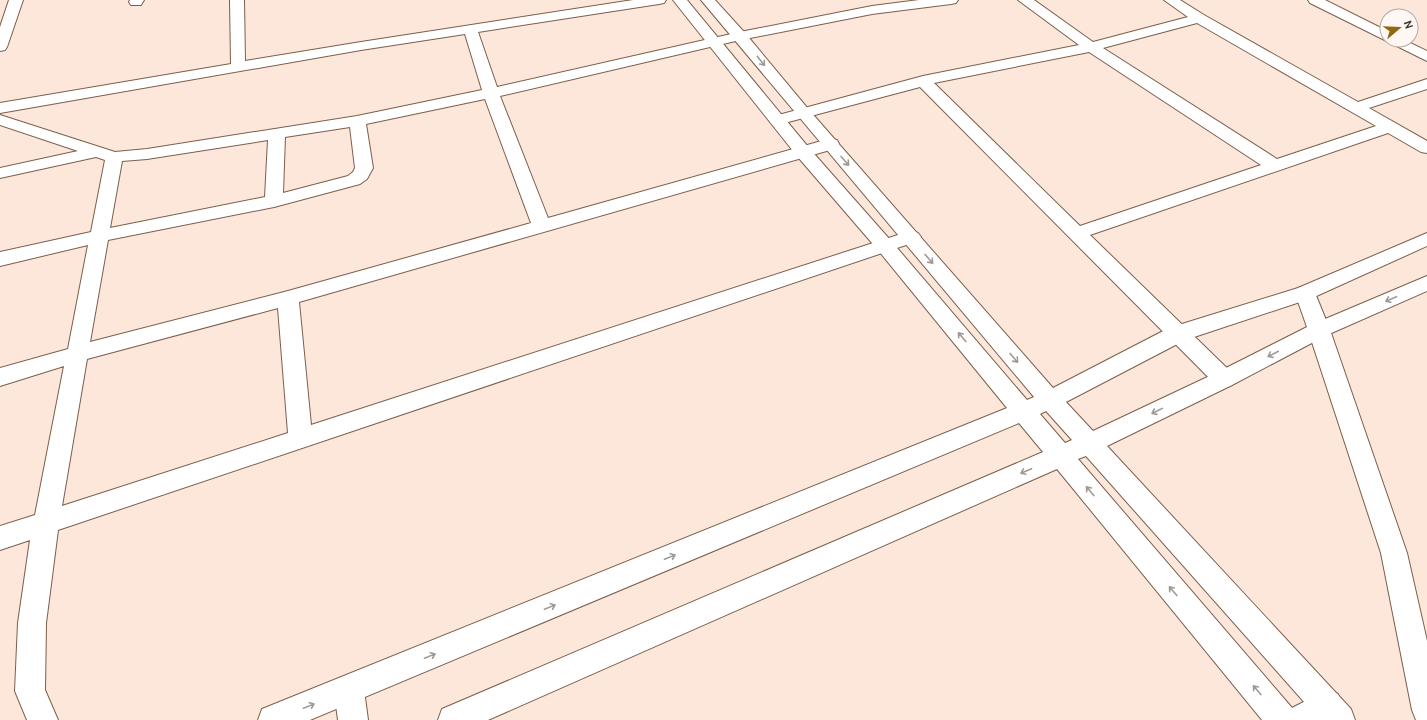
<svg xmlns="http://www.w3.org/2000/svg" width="1427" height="720" font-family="Cabin,sans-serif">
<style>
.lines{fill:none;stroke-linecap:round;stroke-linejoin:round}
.minor-casing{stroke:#7b5f4b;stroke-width:2}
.tertiary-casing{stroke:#7b5f4b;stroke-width:2}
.minor{fill:#fff;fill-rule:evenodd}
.tertiary{fill:#fff;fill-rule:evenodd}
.oneway{stroke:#a09a96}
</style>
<rect width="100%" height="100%" fill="#fce7da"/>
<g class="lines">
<!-- minor casing -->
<g class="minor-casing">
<path id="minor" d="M9,0h14l-16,47 -2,3 -5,1v-24z
M130,0h14l-3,5h-10l-2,-3z
M230,0h14l1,61 116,-19 272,-42h33l-2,3 -5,1 -181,28 19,55 243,-55 132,-26 47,-6h39l-2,3 -5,1 -79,10 -132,26 -240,56 48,122 277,-78 6,-1 6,1 2,4 -2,4 -538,154 12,123 593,-192 7,-2 7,2 3,4 -3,4 -860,289 -12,93 -1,67 13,30h-31l-12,-29 3,-68 12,-83 -30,10v-24l35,-11 29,-149 -64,20v-18l68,-19 20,-104 -88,21v-14l91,-20 14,-72 -9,-3 -96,21v-10l78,-17 -78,-26v-10l115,37 32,-3 210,-33 125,-26 -17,-56 -104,16 -361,63v-10l231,-39zM485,99l46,124 -243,68 -198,51 18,-102 166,-33 86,-23 7,-5 6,-11 -7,-44zM350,127l5,41 -2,4 -5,4 -65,17 2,-56zM268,140l-3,57 -155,31 12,-67 25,-2zM278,308l10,125 -226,73 25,-147z
M1018,0h16l59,42 95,-25 -24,-17h16l24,15 154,87 69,-23v10l-58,19 58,33v12l-6,-1 -33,-19 -298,102 142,138 3,6 -3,6 -8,3 -8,-3 -296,-298 -143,38 -6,-2 -2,-3 2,-3 152,-41 156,-31zM1197,23l179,103 -99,33 -174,-111zM1089,52l172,113 -181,61 -146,-143z
M1308,0h17l62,31v9h17l23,11v10l-117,-58z
M1305,286l7,2 3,5 15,37 77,223 20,88v79h-11l-4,-10 -31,-157 -73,-223 -13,-37 3,-5z
M349,675l11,4 4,11 4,30h-30l-4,-30 4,-11z
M1327,690l11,4 4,11 -4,11 -8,4h-44l4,-11z"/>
</g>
<!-- tertiary casing -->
<g class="tertiary-casing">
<path id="tertiary" d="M673,0h14l122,148 83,94 135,158 7,-3 -333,-397h14l30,33 64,77 244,278 116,-60 129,-40 129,-55v13l-115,52 -127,42 -119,62 27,29 123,-58 95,-48 116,-49v15l-100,44 -95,50 -125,61 244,263 4,11h-35l-234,-264 -8,3 215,250 4,11h-35l-205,-251 -569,251h-50l4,-11 601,-257 -24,-29 -709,297h-52l4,-11 745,-301 -129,-158 -81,-94zM1046,411l26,29 -7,3 -25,-29z"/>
</g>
<!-- minor -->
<use href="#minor" class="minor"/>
<!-- tertiary -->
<use href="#tertiary" class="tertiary"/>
</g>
<!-- one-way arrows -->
<defs><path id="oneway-shaft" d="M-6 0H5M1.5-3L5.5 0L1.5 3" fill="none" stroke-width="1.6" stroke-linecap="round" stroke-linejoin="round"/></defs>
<g class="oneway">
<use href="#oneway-shaft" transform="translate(761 61) rotate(51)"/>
<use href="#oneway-shaft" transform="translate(845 161) rotate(49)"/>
<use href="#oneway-shaft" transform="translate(929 259) rotate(49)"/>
<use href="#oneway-shaft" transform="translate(1391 299) rotate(157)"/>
<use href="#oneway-shaft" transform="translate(962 337) rotate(-130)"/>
<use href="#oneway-shaft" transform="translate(1273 354) rotate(153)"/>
<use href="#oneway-shaft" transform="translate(1014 358) rotate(49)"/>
<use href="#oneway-shaft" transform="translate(1157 411) rotate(154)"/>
<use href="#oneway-shaft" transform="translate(1026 471) rotate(157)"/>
<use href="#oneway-shaft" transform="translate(1090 491) rotate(-130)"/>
<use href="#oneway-shaft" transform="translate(670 557) rotate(-22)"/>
<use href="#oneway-shaft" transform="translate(1173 591) rotate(-130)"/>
<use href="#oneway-shaft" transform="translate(550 607) rotate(-22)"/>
<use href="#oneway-shaft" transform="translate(430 656) rotate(-22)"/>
<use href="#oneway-shaft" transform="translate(1257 690) rotate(-130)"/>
<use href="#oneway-shaft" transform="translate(309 706) rotate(-22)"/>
</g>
<!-- north arrow -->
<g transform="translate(1399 28) rotate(71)"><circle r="19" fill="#fef7f3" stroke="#b3a9a3"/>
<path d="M0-3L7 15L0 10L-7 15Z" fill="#91670f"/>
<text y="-6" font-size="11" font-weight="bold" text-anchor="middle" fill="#42352c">N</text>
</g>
</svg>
